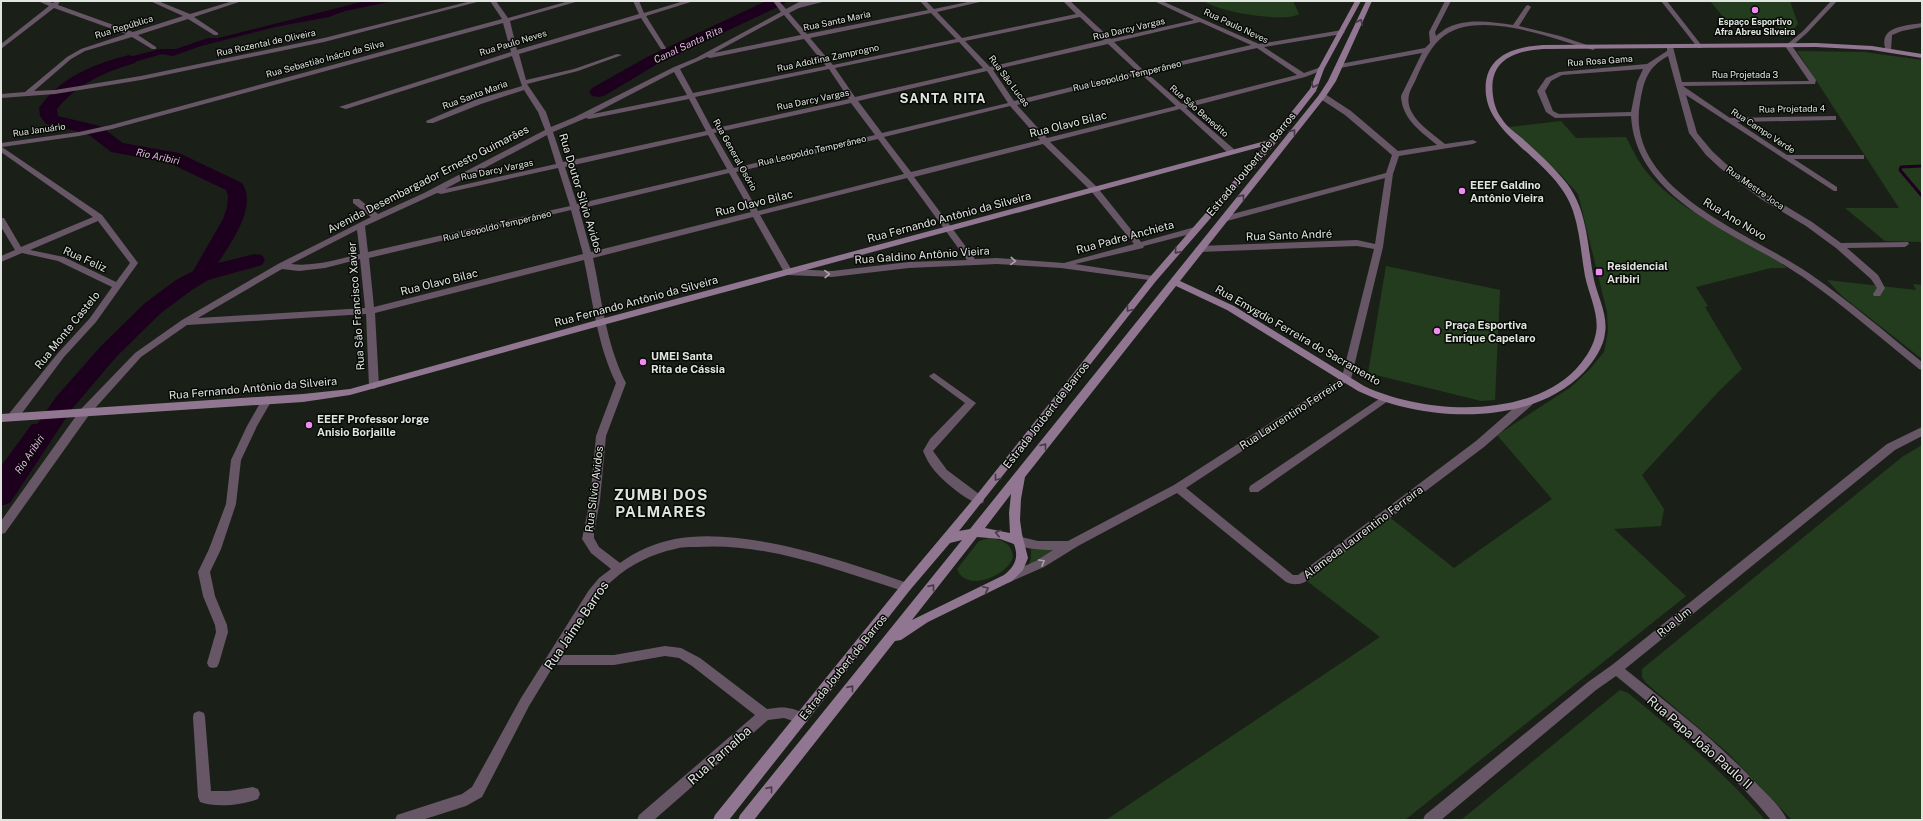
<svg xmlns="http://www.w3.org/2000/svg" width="1923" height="821" font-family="'Public Sans',sans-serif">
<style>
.green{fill:#233c1d}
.water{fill:#1d001e}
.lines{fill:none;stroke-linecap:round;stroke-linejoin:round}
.stream{stroke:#1d001e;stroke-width:3}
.river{fill:#1d001e;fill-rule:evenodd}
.street{fill:#675666;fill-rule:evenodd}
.secondary{fill:#907690;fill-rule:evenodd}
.oneway{stroke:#453a44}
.oneway2{stroke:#aaa5a9}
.poi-dot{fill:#f28af3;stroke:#070906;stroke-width:1.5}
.labels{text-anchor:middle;stroke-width:3;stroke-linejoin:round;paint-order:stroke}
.far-street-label{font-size:9px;fill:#e1e5df;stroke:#070906}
.far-poi-label{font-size:9px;font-weight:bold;fill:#e1e5df;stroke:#070906}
.far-water-label{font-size:10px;font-style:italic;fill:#edb1ec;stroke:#070906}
.street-label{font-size:11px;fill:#e1e5df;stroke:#070906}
.poi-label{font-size:11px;font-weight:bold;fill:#e1e5df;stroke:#070906;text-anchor:start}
.far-district-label{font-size:13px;font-weight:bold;letter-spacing:1px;fill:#e1e5df;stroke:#070906}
.near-street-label{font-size:13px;fill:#e1e5df;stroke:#070906}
.district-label{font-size:15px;font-weight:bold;letter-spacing:1px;fill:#e1e5df;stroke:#070906}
</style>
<rect width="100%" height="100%" fill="#1a2018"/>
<!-- green -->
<path class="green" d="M1204,1h89l6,13c-14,9 -81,-2 -95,-13z
M1710,1h80l8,23 -5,6 -10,5 -8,-13 -50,-3z
M1797,51l67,1 58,8v182l-37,-1 -40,-33h54z
M1561,121l15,17 50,-1c7,14 14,28 24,39 37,42 94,59 137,92h-16l-75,19 12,19 -3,1 37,62 -22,21 -78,85 22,34 -3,17 -47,3 72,67 -281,224h-299l274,-183 -73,-56 81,-65 66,52 98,-69 -55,-64 74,-48 19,-18 14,-17 4,-21 -1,-19 -29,-118 -19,-21 -50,-46z
M1386,266l114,24 -5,110 -14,1 -113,-28z
M1827,280l89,10 -3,-6 9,1v74l-80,-63z
M1922,445v375l-131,-1 -63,-66 -82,-70 -4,-6v-8l260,-212z
M989,538c12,1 23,5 24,19 -5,19 -47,36 -56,12l22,-28z
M1031,549l27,1 -30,17 3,-9z
M1620,690l8,3c49,40 95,78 137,127h-304z"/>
<!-- water -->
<path class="water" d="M365,1h29l-49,10 -16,6 -54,10 -74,19 -28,10 -11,-2 -52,15 -14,1 22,-10 42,-11h16l32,-11h10z
M55,423l-54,80v-37l31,-42z"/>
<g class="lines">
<!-- stream -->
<path class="stream" d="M1922,166l-21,1 -1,3 22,26"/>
<!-- river -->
<path class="river" d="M766,1h21l-3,3 -125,59 -55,33 -6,1 -6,-1 -3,-4 3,-4 55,-31z
M129,55l6,2 2,3 -2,3c-30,9 -58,21 -78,46l1,7 42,10 23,17 56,10 63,30c16,23 -11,60 -24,80l37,-9 7,1 3,5 -3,5 -54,15 -16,10 -31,23 -44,43 -45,53 -62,94 -9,3v-30l55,-79 45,-51 44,-43 31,-23 17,-9 30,-52 4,-12 1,-11 -2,-6 -59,-28 -56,-10 -23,-18 -42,-10 -6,-8 -1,-8c21,-31 55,-44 90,-53z"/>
<!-- street -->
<path class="street" d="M38,1h9l6,2 2,-2h5l-2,4 75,27 50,-16 -33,-15h8l32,13 43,-13h9l-48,16 24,16v2h-4l-26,-16 -50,16 18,12v2h-4l-20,-12 -47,14 -14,8 -37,32 21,-1 86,-14 183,-38 147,-37h10l-157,41 -183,38 -86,14 -54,4v-4l24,-2 42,-35 14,-8 45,-15 -72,-26 -53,41v-5l48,-38z
M490,1h6l12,17 61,-17h10l-69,20 7,29 122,-36 -6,-13h6l5,12 40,-12h10l-48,15 20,32 -1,1h-4l-20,-31 -122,36 7,26 48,-11 43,-15 5,1 -44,16 -51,13 19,28 5,15 24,-10 99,-50 22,-9 85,-46 -8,-11h6l7,8 15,-8h8l-1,1 18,-1 -27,7 -10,5 18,21 121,-24 -8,-9h6l8,8 38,-8h12l-47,11 25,26 114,-24 -13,-13h7l41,38 83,-19 -40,-19h8l97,43 83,-14 3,2 -3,2 -78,13 40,26 17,-6 3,2 -1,1 -18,7 -119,31 49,42v4h-6l-49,-45 -130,33 47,45 44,55 54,-15 3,1v4l-54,14 -1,2 -68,16 78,12 3,1 1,2 -1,2 -95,-13 -64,-4 -88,4 -77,9 -44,-2 -4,-3 -31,-55 -160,41c9,42 13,86 33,125l-20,53 -6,64 -6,32v6l5,9 21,16c16,-12 35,-20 55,-24 67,-13 171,22 235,45l2,3 -2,3 -4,2c-67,-21 -138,-50 -210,-45 -7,0 -15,0 -21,2 -23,5 -44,15 -62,31 -21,18 -37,51 -52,75h53l51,-9 16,2 19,10 67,51c19,-3 22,-2 40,5l1,4 -1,4 -5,2 -18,-6 -16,2 -114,100h-17l2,-5 116,-100 -63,-49 -13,-8 -14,-2 -51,9h-60l-25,41 -47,91 -16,9 -44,14h-27l2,-5 65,-21 10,-7 49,-89 68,-108 10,-12 12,-9 -20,-16 -9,-14 8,-39 6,-64 20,-53c-19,-39 -23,-81 -32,-123l-209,53 4,73 -5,3 -5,-3 -3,-72 -179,11 -46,32 -52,58 -84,118 -4,1v-13l80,-112 54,-56 47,-33 96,-56 93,-47 -18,-14v-4h6l19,15 46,-21 121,-63 -7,-18 -14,-22 -43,14 -48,19h-6l-1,-2 49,-21 47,-14 -10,-30 -166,53 -7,-2 172,-55 -8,-29 -391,106 -33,7 -77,11 100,68 36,48 -42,59 -32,35 -48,64h-8l-1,-3 1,-3 50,-62 32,-35 22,-31 -54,-26 -36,-8 -21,9v-6l14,-6 -14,-23v-9h3l17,29 72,-30 -92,-65v-9l78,-11 32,-7 391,-106zM931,13l25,26 -123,26 -23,-27zM784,15l17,20 -87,18zM1080,17l24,23 -114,27 -25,-26zM1200,22l51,23 -108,25 -29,-28zM804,39l22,27 -133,27 -13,-24 27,-12 3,1zM959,42l24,26 -128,29 -20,-29zM1108,44l29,27 -123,30 -21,-31zM1257,48l40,27 -115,29 -35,-31zM829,69l20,30 -137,30 -17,-32zM987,71l21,32 -126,30 -24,-32zM674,72l13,23 -94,19zM1141,74l35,32 -129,32 -30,-33zM689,99l17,32 -143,31 -10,-30 33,-14 3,1zM851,103l24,32 -141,33 -20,-35zM1010,106l30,34 -129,32 -27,-35zM547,135l9,29 -111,25zM708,135l19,34 -150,35 -12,-37zM878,139l26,35 -146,37 -22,-39zM1043,144l48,47 43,53 -70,19 -67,-5 -22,1 -61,-82zM558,168l12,38 -202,46 -3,-26 72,-33 4,1zM729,173l22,39 -160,40 -12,-43zM907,178l60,82 -58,2 -77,9 -41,-2 -31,-54zM571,210l12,44 -209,53 -5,-49zM98,221l32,42 -14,19 -52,-25 -34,-7zM357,230l3,24c-22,5 -46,13 -69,10zM360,259l5,49 -167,10 84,-49 17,2 26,-3z
M1445,1h6l-16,31 1,4c4,-3 8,-7 13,-9 19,-9 44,-5 64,-2l13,-19 2,-1 3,2 -12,19 41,10 36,12 -3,2c-40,-11 -119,-44 -154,-10 -10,10 -17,25 -23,39 -2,5 -6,11 -7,16 -5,21 23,38 36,49l28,-4 4,2 -4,2 -74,12 -6,18 -10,73 -32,132 -165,109 107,87h5l178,-134 48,-42h8l1,3 -1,3 -48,42 -179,135c-7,3 -12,3 -19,0l-109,-89 -99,53 -34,21 -32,14 -4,2 -4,-2 -2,-3 2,-3 32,-14 17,-11c-14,0 -26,-1 -40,-6l-2,-3 2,-3 4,-2 21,5h30l106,-56 168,-108 32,-128 -17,-3 -158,6 -4,-3 4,-3 158,-6 18,4 10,-66 -158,43h-3l-4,-2 1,-2 165,-44 6,-18 -47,-40 -26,-17v-4h6l26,17 47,40 39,-6c-16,-13 -35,-26 -36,-49l21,-43 -82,15 -3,-2 3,-2 85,-16 5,-5 -1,-11z
M1661,1h6l35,45v2h-4z
M1831,1h6l-30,32 -15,13 24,34 -1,4 -132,2 47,32 106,-2v4h-3l-96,2 50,33h77v4h-70l43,28v4h-3l-148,-96 11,38 15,18 14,13 41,31 45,27 29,21 67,-1 1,2 -4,3 -58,1 31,27 7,13 -5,8h-6l-1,-2 4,-6 -6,-9 -35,-31 -30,-22 -45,-27 -41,-31 -14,-13 -17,-22 -21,-77c-21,12 -24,24 -28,47 -16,88 113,131 170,171 39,27 75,58 112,88v8l-3,-1c-38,-31 -76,-64 -116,-92 -61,-42 -167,-75 -172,-161l-76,2 -9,-6 -9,-21 9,-13 13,-6 88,-8 20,-13v-4l3,-2 3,2 9,35 127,-1 -24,-35 18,-15zM1643,69l-6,13 -6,30 -72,2 -6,-3 -8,-20 6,-10 11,-6z
M1922,23v4l-20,4 -10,4 -1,15 -5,1c-9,-25 19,-25 36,-28z
M934,373l42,30 -43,48 14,19 36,27 1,3 -1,3c-11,4 -42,-24 -49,-33 -5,-6 -8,-12 -11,-19l7,-12 35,-36 -34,-25 -2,-2z
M1385,395l5,4 -2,2 -130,91h-8l-1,-3 1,-3z
M267,396l5,4 -15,26 -16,34 -5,44 -15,45 -11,23 5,24 12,29 1,7 -9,31 -2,4 -4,1 -4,-1 -2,-4 9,-31 -1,-7 -12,-29 -5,-24 11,-23 17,-45 5,-44 16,-34 16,-28z
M1922,427v9l-27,14 -270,219c46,37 93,73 133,116 10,10 23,22 29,35h-16c-45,-55 -100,-99 -155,-144l-20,14 -155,130h-18l2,-5 163,-133 24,-17 275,-221z
M199,711l5,2 1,4 6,74h18l24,-4 5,2 2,5 -2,5c-16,6 -42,9 -58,3l-2,-5 -5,-80 1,-4z"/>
<!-- secondary -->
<path class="secondary" d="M1355,1h6l-37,68 -8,22 -41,53 -119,137 -197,250 11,-2 349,-434 9,-14 38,-80h6l-36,80 -10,15 -146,185 54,25 130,80c59,28 163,34 212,-17 8,-9 16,-20 19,-32 6,-20 -6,-41 -10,-61 -4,-22 -5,-44 -12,-65 -16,-49 -82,-72 -87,-116 -4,-38 26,-48 57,-50l273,-2 56,3 50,8v4l-50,-8 -56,-3 -273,2c-29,2 -55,11 -50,47 1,8 4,17 9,23 5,8 14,14 21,20 14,13 29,26 41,41 24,28 23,65 30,100 4,17 14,35 11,53 -1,14 -12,29 -21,39 -53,56 -162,50 -226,19l-131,-81 -51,-24 -151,191 -4,22 -1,21 2,14 6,24 -5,12 -11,11 -84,41 -27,18 -6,1 -141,179h-16l2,-5 222,-275 -12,3 -40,47 -181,230h-16l2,-5 187,-231 73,-87 175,-220 114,-131 -661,179 -253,70 -47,7 -302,20v-8l302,-20 47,-5 251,-70 668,-179 41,-51 8,-20zM1011,494l-2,19 1,20 -25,-5zM977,537l23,2 14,5c5,14 1,22 -10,31l-92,45z"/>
</g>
<!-- one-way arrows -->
<defs><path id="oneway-chevron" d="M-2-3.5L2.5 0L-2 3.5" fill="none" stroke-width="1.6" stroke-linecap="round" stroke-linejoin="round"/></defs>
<g class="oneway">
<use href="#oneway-chevron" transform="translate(1360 22) rotate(-65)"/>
<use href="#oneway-chevron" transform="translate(1314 85) rotate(116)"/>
<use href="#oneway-chevron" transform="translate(1293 132) rotate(-52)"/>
<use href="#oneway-chevron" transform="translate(1242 197) rotate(-51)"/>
<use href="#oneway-chevron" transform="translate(1177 251) rotate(131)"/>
<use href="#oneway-chevron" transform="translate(1129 309) rotate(128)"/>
<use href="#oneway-chevron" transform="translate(1044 446) rotate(-52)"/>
<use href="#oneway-chevron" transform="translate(997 478) rotate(128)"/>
<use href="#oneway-chevron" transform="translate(998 533) rotate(-167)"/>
<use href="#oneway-chevron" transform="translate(932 587) rotate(-51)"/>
<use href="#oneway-chevron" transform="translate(986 589) rotate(-25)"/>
<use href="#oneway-chevron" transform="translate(851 688) rotate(-51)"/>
<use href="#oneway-chevron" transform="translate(770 789) rotate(-51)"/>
</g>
<g class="oneway2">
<use href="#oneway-chevron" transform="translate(1013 261) rotate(3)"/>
<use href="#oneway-chevron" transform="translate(827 274) rotate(-2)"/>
<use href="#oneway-chevron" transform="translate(1042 562) rotate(-30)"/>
</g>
<!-- markers -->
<g class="poi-dot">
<circle cx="1755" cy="10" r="4"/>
<circle cx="1462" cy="191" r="4"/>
<rect x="1595" y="268" width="8" height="8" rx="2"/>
<circle cx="1437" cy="331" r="4"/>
<circle cx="643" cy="362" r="4"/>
<circle cx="309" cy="425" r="4"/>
</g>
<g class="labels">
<!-- far-street labels -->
<g class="far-street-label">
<text transform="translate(837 21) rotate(-12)" y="3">Rua Santa Maria</text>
<text transform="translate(1236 26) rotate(25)" y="3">Rua Paulo Neves</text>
<text transform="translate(124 27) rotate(-17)" y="3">Rua República</text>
<text transform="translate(1129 29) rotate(-13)" y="3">Rua Darcy Vargas</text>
<text transform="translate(266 43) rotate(-12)" y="3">Rua Rozental de Oliveira</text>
<text transform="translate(513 43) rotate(-17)" y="3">Rua Paulo Neves</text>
<text transform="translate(828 58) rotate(-12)" y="3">Rua Adolfina Zamprogno</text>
<text transform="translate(325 59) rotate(-15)" y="3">Rua Sebastião Inácio da Silva</text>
<text transform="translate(1600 61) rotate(-4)" y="3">Rua Rosa Gama</text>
<text x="1745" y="78">Rua Projetada 3</text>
<text transform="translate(1127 76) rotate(-13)" y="3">Rua Leopoldo Temperâneo</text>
<text transform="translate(1009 81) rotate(53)" y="3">Rua São Lucas</text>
<text transform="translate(475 95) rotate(-20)" y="3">Rua Santa Maria</text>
<text transform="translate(813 100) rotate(-12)" y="3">Rua Darcy Vargas</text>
<text transform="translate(1792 109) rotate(-1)" y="3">Rua Projetada 4</text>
<text transform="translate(1199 111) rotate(41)" y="3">Rua São Benedito</text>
<text transform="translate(39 130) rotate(-8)" y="3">Rua Januário</text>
<text transform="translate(1763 131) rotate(33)" y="3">Rua Campo Verde</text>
<text transform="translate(812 151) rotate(-13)" y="3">Rua Leopoldo Temperâneo</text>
<text transform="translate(735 155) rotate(61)" y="3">Rua General Osório</text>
<text transform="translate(497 170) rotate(-12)" y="3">Rua Darcy Vargas</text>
<text transform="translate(1755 188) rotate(35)" y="3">Rua Mestre Joca</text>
<text transform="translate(497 226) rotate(-13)" y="3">Rua Leopoldo Temperâneo</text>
</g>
<!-- far-poi labels -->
<g class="far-poi-label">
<text x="1755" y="25">Espaço Esportivo<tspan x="1755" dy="10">Afra Abreu Silveira</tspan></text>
</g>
<!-- far-water labels -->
<g class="far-water-label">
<text transform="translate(688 44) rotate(-25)" y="4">Canal Santa Rita</text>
<text transform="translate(158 156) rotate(12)" y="4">Rio Aribiri</text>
<text transform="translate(29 454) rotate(-56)" y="4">Rio Aribiri</text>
</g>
<!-- street labels -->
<g class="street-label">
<text transform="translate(1068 124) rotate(-14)" y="4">Rua Olavo Bilac</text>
<text transform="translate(1251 164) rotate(-50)" y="4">Estrada Joubert de Barros</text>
<text transform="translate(428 179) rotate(-27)" y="4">Avenida Desembargador Ernesto Guimarães</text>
<text transform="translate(581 193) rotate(73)" y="4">Rua Doutor Silvio Avidos</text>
<text transform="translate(754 203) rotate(-14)" y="4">Rua Olavo Bilac</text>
<text transform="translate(949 217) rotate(-15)" y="4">Rua Fernando Antônio da Silveira</text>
<text transform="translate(1735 219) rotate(31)" y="4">Rua Ano Novo</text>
<text transform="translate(1289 235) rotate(-2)" y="4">Rua Santo André</text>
<text transform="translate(1125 237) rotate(-15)" y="4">Rua Padre Anchieta</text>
<text transform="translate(922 255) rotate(-4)" y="4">Rua Galdino Antônio Vieira</text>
<text transform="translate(85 259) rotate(24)" y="4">Rua Feliz</text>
<text transform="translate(439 282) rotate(-14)" y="4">Rua Olavo Bilac</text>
<text transform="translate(636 301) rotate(-15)" y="4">Rua Fernando Antônio da Silveira</text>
<text transform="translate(356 306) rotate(-94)" y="4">Rua São Francisco Xavier</text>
<text transform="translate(67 330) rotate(-51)" y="4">Rua Monte Castelo</text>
<text transform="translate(1298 335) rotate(30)" y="4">Rua Emygdio Ferreira do Sacramento</text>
<text transform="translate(253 388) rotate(-5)" y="4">Rua Fernando Antônio da Silveira</text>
<text transform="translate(1291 414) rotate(-33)" y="4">Rua Laurentino Ferreira</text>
<text transform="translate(1046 415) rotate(-52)" y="4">Estrada Joubert de Barros</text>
<text transform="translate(594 489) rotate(-83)" y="4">Rua Sílvio Avidos</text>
<text transform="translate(1363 532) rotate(-37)" y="4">Alameda Laurentino Ferreira</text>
<text transform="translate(1674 622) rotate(-39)" y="4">Rua Um</text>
<text transform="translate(843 667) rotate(-51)" y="4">Estrada Joubert de Barros</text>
</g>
<!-- poi labels -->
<g class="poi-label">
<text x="1470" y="189">EEEF Galdino<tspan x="1470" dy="13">Antônio Vieira</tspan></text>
<text x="1607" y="270">Residencial<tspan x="1607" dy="13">Aribiri</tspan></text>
<text x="1445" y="329">Praça Esportiva<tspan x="1445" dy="13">Enrique Capelaro</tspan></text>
<text x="651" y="360">UMEI Santa<tspan x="651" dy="13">Rita de Cássia</tspan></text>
<text x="317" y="423">EEEF Professor Jorge<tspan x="317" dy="13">Anisio Borjaille</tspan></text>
</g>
<!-- far-district labels -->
<g class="far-district-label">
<text x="943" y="103">SANTA RITA</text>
</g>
<!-- near-street labels -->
<g class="near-street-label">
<text transform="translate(576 625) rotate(-56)" y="5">Rua Jaime Barros</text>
<text transform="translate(1700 742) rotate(41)" y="5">Rua Papa João Paulo II</text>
<text transform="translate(719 755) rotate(-42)" y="5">Rua Parnaíba</text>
</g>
<!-- district labels -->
<g class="district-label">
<text x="661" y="500">ZUMBI DOS<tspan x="661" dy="17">PALMARES</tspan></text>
</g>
</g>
<!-- border -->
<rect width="1923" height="821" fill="none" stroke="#e1e5df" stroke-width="4"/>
</svg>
